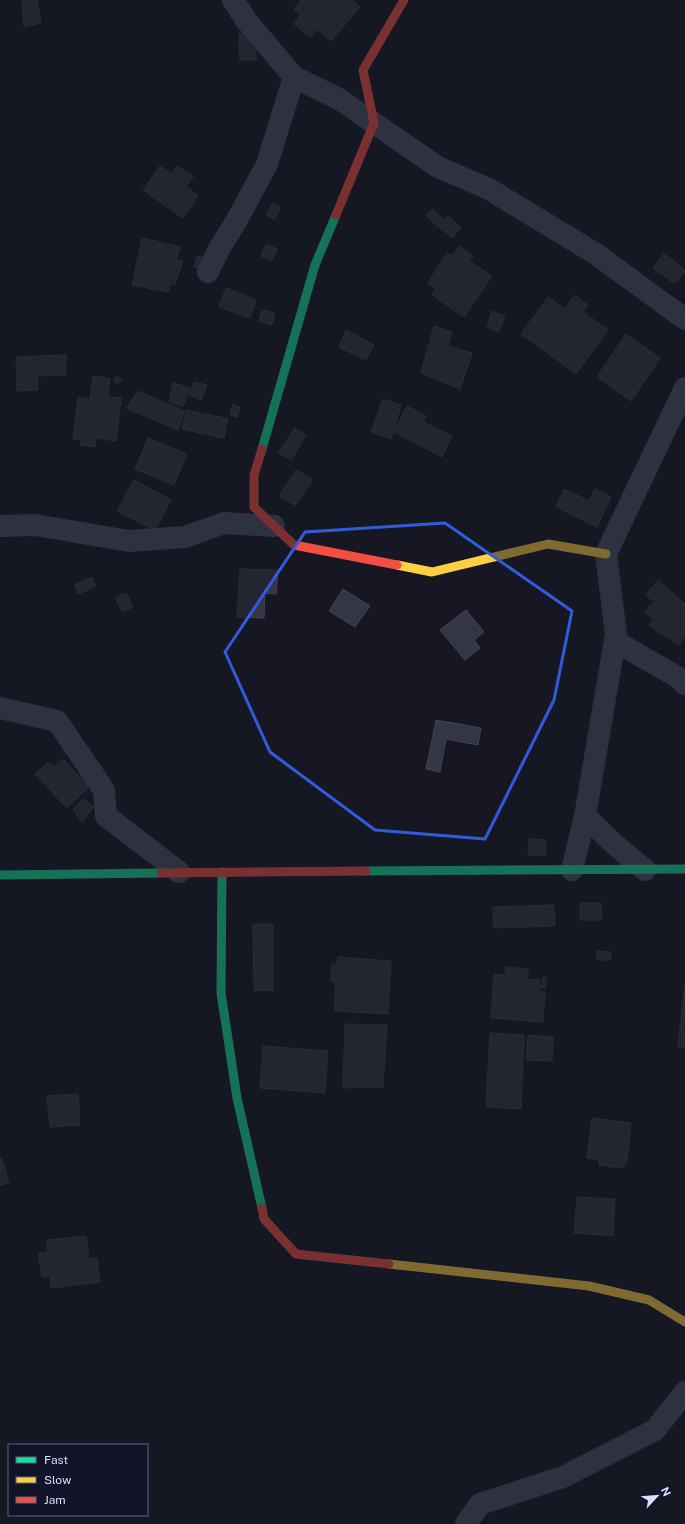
<svg xmlns="http://www.w3.org/2000/svg" width="685" height="1524" font-family="'Public Sans',sans-serif">
<style>
.building{fill:#343644;stroke:#424356}
.lines{fill:none;stroke-linecap:round;stroke-linejoin:round}
.street{stroke:#4c5163;stroke-width:22}
.fast{stroke:#16e098;stroke-width:9}
.slow{stroke:#ffcf43;stroke-width:9}
.jam{stroke:#f24e42;stroke-width:9}
.marked{fill:none;stroke:#305cdc;stroke-width:3;stroke-linejoin:round}
</style>
<rect width="100%" height="100%" fill="#161723"/>
<!-- building -->
<path class="building" d="M22,0h15l4,23 -17,4z
M301,0h51l8,7 -29,34 -14,-12 -7,8 -16,-13 7,-9 -7,-6z
M239,34h17v26h-16z
M160,166l12,8 5,-8 16,11 -7,9 12,10 -15,22 -40,-28z
M273,203l8,5 -7,11 -8,-4z
M432,209l13,11 3,-4 13,11 -9,11 -26,-22z
M142,238l38,9 -4,13 7,1 -8,23h-5l-2,8 -36,-7z
M266,244l11,5 -5,12 -11,-5z
M459,246l14,10 -4,5 23,15 -28,41 -32,-22 4,-6 -8,-6 19,-30 5,3z
M664,253l21,17v2l-11,11 -21,-15z
M197,256l10,2 -2,11 -11,-2z
M226,288l30,12 -6,18 -31,-11z
M575,295l13,10 -5,7 25,18 -32,44 -55,-40 27,-37 17,12z
M262,310l13,3 -3,12 -13,-4z
M492,311l13,5 -6,16 -12,-5z
M434,326l18,6 -4,14 24,7 -12,36 -39,-16z
M346,330l28,15 -8,15 -27,-13z
M626,334l34,24 -29,43 -34,-24z
M66,355v20l-29,1 1,14 -21,1 -1,-34z
M93,376l17,3 -2,18 13,1 -5,43 -20,-3 -1,9 -15,-2 1,-6h-8l5,-42 12,2z
M118,376l4,5 -6,3 -3,-5z
M194,382l13,3 -6,15 -12,-5z
M173,383l17,5 -7,18 -14,-4z
M138,391l46,20 -6,19 -52,-22z
M383,399l18,6 -10,34 -20,-7z
M233,404l7,3 -3,10 -7,-2z
M407,406l19,10 -3,6 29,14 -10,21 -48,-25z
M186,410l42,9 -4,19 -42,-9z
M295,428l11,8 -15,24 -13,-7z
M148,438l39,16 -13,31 -39,-16z
M296,470l17,10 -18,25 -16,-9z
M134,480l37,20 -16,30 -38,-19z
M564,489l25,12 6,-12 16,8 -14,30 -41,-20z
M240,569l38,1 -2,24 -11,-1 -1,25 -27,-1z
M92,577l4,9 -18,8 -3,-10z
M658,580l27,24v32l-7,9 -29,-20 5,-7 -10,-6 10,-10 -8,-7z
M343,589l27,17 -15,21 -26,-16z
M126,593l7,14 -11,5 -7,-15z
M466,610l18,22 -10,8 6,8 -15,12 -25,-30z
M436,720l45,8 -3,17 -32,-6 -6,33 -14,-3z
M63,759l26,28 -22,21 -32,-34 13,-12 6,5z
M83,799l11,8 -12,15 -9,-12z
M529,839l17,1v16l-18,-1z
M580,903h21l1,17h-22z
M554,905l1,21 -61,2 -1,-21z
M253,924h20v66l-19,1z
M597,951l14,1 -1,8h-13z
M338,957l53,4 -3,53 -54,-3 2,-29 -5,-1 1,-17h5z
M506,967l22,2v10l12,1 -1,11 6,1 -2,30 -52,-4 3,-44 11,1z
M543,977l4,1 -2,10h-4z
M685,982v65l-7,-1z
M345,1024l42,1 -4,62 -40,1z
M490,1033l34,2 -3,74 -35,-2z
M528,1035l25,2 -1,24 -26,-1z
M263,1046l65,5 -3,42 -65,-5z
M78,1094l2,31 -30,2 -3,-31z
M592,1118l39,5 -4,37 -5,8 -23,-3v-6l-12,-1z
M0,1158h2l7,25 -9,2z
M577,1197l38,2 -2,37 -39,-3z
M86,1236l3,23 8,-1 3,24 -49,6 -1,-12 -8,1 -4,-24 10,-1 -1,-12z"/>
<g class="lines">
<!-- street -->
<path class="street" d="M233,0l13,20 48,57 45,22 99,68 51,22 107,65 89,65
M208,272l10,-21 20,-33 29,-54 27,-87
M0,526l35,-1 94,16 56,-4 39,-14 50,3
M615,641l64,37 6,6
M0,708l57,13 47,69 2,26 73,56
M585,816l28,27 32,27
M572,870l13,-54 31,-182 -10,-80 79,-166
M466,1524l14,-20 83,-27 92,-47 30,-38"/>
<!-- fast -->
<path class="fast" d="M262,449l53,-184 21,-50
M366,871l319,-2
M222,872l-1,121 16,105 25,110
M0,875l161,-2"/>
<!-- slow -->
<path class="slow" d="M397,565l35,7 116,-28 58,10
M389,1264l200,22 60,14 36,22"/>
<!-- jam -->
<path class="jam" d="M336,215l38,-92 -11,-53 41,-70
M262,449l-8,26v32l40,38 103,20
M161,873l205,-2
M262,1208l2,11 32,35 93,10"/>
</g>
<!-- marked area -->
<path d="M0 0H685V1524H0ZM445,523l127,88 -18,89 -69,139 -110,-9 -105,-78 -45,-100 80,-120z" fill="#161723" fill-opacity=".55" fill-rule="evenodd"/>
<path class="marked" d="M445,523l127,88 -18,89 -69,139 -110,-9 -105,-78 -45,-100 80,-120z"/>
<!-- legend -->
<rect x="8" y="1444" width="140" height="72" fill="#111328" stroke="#61657d"/>
<rect x="16" y="1457" width="20" height="6" fill="#16e098" stroke="#61657d"/>
<text x="44" y="1464" font-size="12" fill="#dadffd">Fast</text>
<rect x="16" y="1477" width="20" height="6" fill="#ffcf43" stroke="#61657d"/>
<text x="44" y="1484" font-size="12" fill="#dadffd">Slow</text>
<rect x="16" y="1497" width="20" height="6" fill="#f24e42" stroke="#61657d"/>
<text x="44" y="1504" font-size="12" fill="#dadffd">Jam</text>
<!-- north arrow -->
<g transform="translate(657 1496) rotate(64)" stroke="#111328" stroke-width="3" paint-order="stroke">
<path d="M0-3L7 15L0 10L-7 15Z" fill="#dadffd"/>
<text y="-6" font-size="11" font-weight="bold" text-anchor="middle" fill="#dadffd">N</text>
</g>
</svg>
